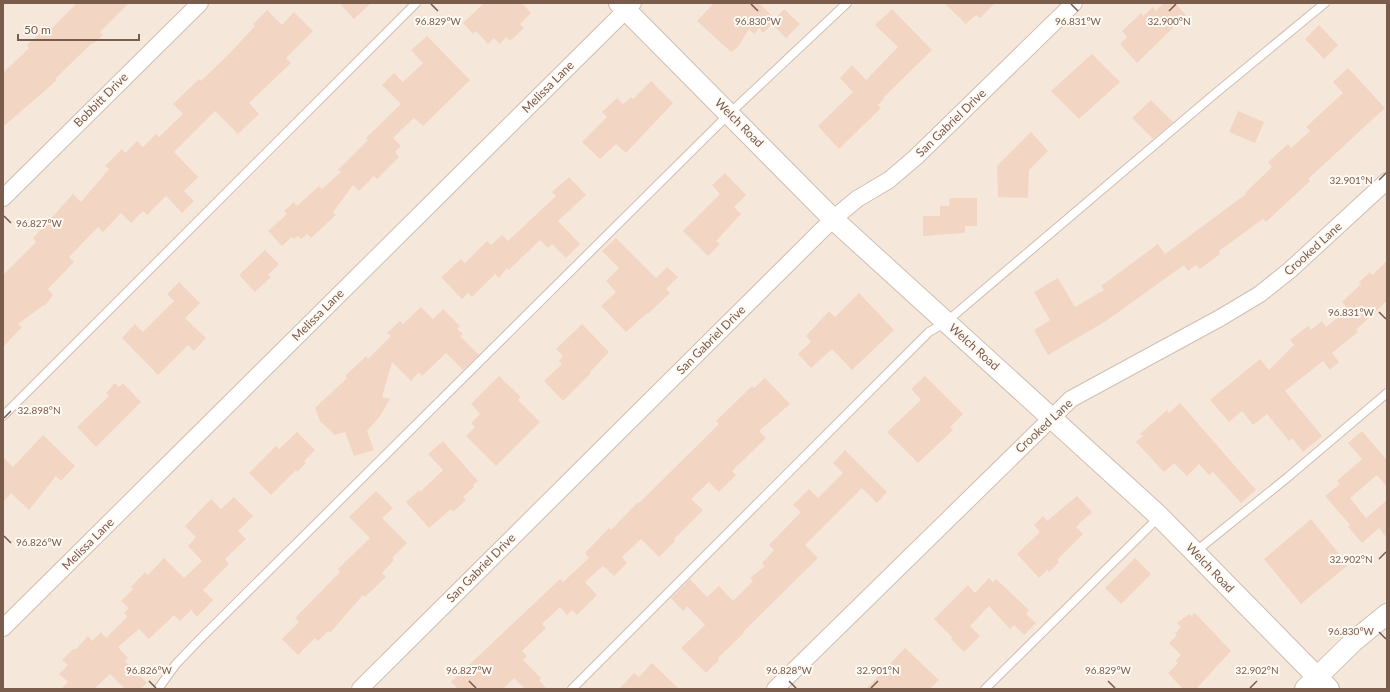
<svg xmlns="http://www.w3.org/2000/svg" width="1390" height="692" font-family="Lato,sans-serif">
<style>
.residential{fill:#f5e8da}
.building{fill:#f3d5c3}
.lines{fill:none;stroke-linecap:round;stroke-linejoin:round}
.service-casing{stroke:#d1beb0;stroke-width:10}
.minor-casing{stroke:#d1beb0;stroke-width:18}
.tertiary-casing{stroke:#d1beb0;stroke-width:22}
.service{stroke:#fff;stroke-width:8}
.minor{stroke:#fff;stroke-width:16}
.tertiary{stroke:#fff;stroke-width:20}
.ticks{fill:none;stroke:#7a5c4d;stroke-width:1.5}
.labels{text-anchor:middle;stroke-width:4;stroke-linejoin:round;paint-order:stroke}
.street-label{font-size:12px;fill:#7a5c4d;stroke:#fffaf3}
.ticks-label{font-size:10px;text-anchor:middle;fill:#7a5c4d;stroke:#fffaf3;stroke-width:4;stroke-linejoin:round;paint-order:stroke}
</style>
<rect width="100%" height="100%" fill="#fdf6ec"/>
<!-- residential -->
<path class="residential" d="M3,3h1384v686h-1384z"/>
<!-- building -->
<path class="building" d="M77,3h52l-29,29 3,3 -10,9 -1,-1 -37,36 2,1 -54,47v-54l26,-25 -2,-3 21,-19 3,3z
M339,3h32l-17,16z
M484,3h38l9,10 -11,11 4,4 -14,13 -4,-4 -6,7 -6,-6 -6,6 -12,-13 -3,3 -10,-11z
M714,3h45l16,16 9,-10 16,15 -14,14 -14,-14 -9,9 -4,-5 -5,6 -5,-5 -11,18 -7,5 -34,-31z
M944,3h51l-15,15 -4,-3 -10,9z
M1164,3h11l11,12 -49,48 -17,-19 7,-7 -5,-6 19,-18 2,3 10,-9 3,4z
M892,9l40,41 -49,48 1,1 -6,6 3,3 -42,41 -21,-23 35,-34 -13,-14 12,-13 14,15 32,-33 -23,-22z
M267,10l15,15 12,-13 19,19 -27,27 5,5 -42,40 10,11 -21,20 -23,-23 -41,41 24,25 -14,14 10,10 -12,12 -16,-17 -19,19 -4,-4 -12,12 -10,-10 -18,19 -5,-5 -29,30 5,5 -26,27 5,6 -8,11 -1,-1 -26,19 4,3 -19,20v-72l33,-33 -3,-4 40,-44 8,8 28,-33 -4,-3 17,-17 3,4 12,-12 6,6 13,-13 3,3 24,-23 -10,-10 26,-25 2,2 28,-27 26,-28 -2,-2z
M1319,25l19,20 -14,14 -19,-20z
M427,36l43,44 -47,46 -9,-8 -21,20 8,8 -6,6 4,5 -22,22 -3,-3 -15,15 -6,-6 -20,27 3,3 -25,23 -4,-4 -6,5 -3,-3 -4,3 -2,-2 -10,9 -14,-15 19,-17 -3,-3 10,-9 3,4 22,-20 3,3 19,-17 -3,-2 30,-30 -2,-2 35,-34 -19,-19 12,-12 9,9 20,-19 -12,-13z
M1092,54l28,28 -41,37 -28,-28z
M1348,68l37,40 -77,71 2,2 -44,41 -3,-3 -44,32 1,3 -20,15 -4,-4 -8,6 -4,-6 -78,56 -58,34 -14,-25 16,-10 -16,-28 24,-14 17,29 29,-17 -3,-4 57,-42 7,10 81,-60 -1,-1 27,-26 -4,-5 20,-18 3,4 19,-17 -4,-4 37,-34 -10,-11z
M651,81l22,22 -47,50 -10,-9 -16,15 -18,-17 25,-25 -5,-5 15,-14 6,6 8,-7 2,2z
M1151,100l22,22 -20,17 -21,-21z
M1238,111l26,11 -9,21 -26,-11z
M1031,132l17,19 -19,19 -1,28 -30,-1 -1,-31z
M725,173l21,22 -12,12 7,7 -25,27 4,3 -12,12 -25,-25 37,-37 -8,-9z
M569,177l17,18 -28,26 22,23 -14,14 -14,-14 -4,4 -8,-8 -31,30 -2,-2 -8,10 -4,-4 -23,23 -4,-4 -6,6 -21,-22 20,-18 4,4 22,-22 4,4 11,-10 6,6 48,-45 -4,-4z
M950,198h27v28h-12v7l-42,3v-20h17v-10h9z
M616,238l40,40 11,-11 11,10 -12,12 4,4 -22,21 -1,-1 -21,19 -25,-26 15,-14 -10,-11 13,-13 -17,-17z
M265,250l14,14 -11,11 3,2 -16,15 -16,-17z
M1387,261v40l-31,29 2,2 -26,21 7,9 -9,8 -7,-9 -38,30 37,45 -19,16 -11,-14 -3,3 -22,-27 -14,11 -11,-14 -13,11 -19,-22 50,-41 9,11 25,-25 -4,-5 18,-14 3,4 11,-9 4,6 22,-18 -6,-7 19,-18 -2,-2 11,-10 2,3z
M179,282l21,21 -15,15 21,20 -12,13 -6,-6 -30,30 -36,-37 13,-14 8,8 31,-31 -7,-7z
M859,293l35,37 -42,40 -20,-21 -21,19 -13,-14 13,-12 -5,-6 23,-25 6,6z
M421,307l12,12 10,-10 17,17 -3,3 6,5 -3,2 19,19 -16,15 -17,-17 -24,23 -3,-4 -8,9 -19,-19 -10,35 8,2 -10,17 -13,15 7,19 -20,6 -9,-24 -10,3 -15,-14 -5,-13 32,-30 -2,-2 21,-20 2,3 23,-23 -4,-3 13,-12 3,3z
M582,324l27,28 -19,20 1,1 -28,28 -19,-20 18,-17 -3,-3 4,-5 -7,-7z
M499,376l22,21 -3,3 22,22 -44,44 -30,-30 9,-9 -4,-4 9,-9 -9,-10z
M925,376l38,38 -13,13 3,3 -35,33 -31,-31 34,-32 -10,-11z
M765,378l25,26 -31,27 7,7 -34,33 4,4 -17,17 -10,-10 -18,17 12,11 -29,29 1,2 -16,16 -18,-18 -19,18 5,6 -13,13 -11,-10 -18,16 12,13 -20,20 -5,-5 -5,5 -7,-8 -18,17 4,4 -24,23 5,5 -4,4 18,18 -2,2 8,9h-22l-11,-11 -11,11h-45l-7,-7 109,-103 3,3 26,-24 -4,-5 24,-25 2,2 27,-28 1,1 80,-79 -3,-3 36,-35 2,2z
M115,383l4,4 4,-4 18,19 -45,45 -19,-20 32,-31 -3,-3z
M1180,403l76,87 -15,13 -28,-31 -4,3 -10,-11 -12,12 -13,-13 -10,9 -28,-30 7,-6 -3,-2 27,-24 2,3z
M1362,431l25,29v27l-10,-12 -27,23 16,20 21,-18v38l-8,-10 -17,15 -14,-16 2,-2 -25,-29 15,-12 -3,-3 25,-22 -14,-16z
M297,432l18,18 -11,11 2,2 -9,9 -1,-2 -25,25 -22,-22 27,-27 3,3z
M43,435l32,31 -14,15 -5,-5 -27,34 -18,-17 -8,9v-45l10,10z
M443,441l35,40 -5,4 1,2 -11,10 3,3 -13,12 -2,-3 -22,19 -23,-26 13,-12 1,2 23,-22 -15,-16z
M845,450l42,42 -10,11 -15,-15 -57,57 13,13 -75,74 1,1 -26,25 1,2 -13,13 -25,-25 24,-23 -18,-19 -4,5 -12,-13 19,-19 17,18 12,-11 14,15 20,-20 -3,-3 15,-12 -3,-3 12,-13 -5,-5 32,-33 -8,-7 16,-16 9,9 25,-25 -10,-10z
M376,491l17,17 -11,10 25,25 -15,15 2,2 -12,13 4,4 -21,20 -2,-2 -33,38 -2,-2 -10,10 -3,-3 -17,17 -16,-16 17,-17 -4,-4 45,-46 -2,-3 32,-31 -21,-21z
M1077,496l15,16 -16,15 7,7 -26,26 2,2 -10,10 -2,-2 -8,8 -22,-24 23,-22 -6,-7 9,-9 4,5z
M234,497l19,19 -15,15 8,8 -21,20 4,5 -26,26 10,10 -16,17 -6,-7 -11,11 -6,-6 -25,24 -10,-10 -21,18 10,11 -3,3 22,22 -7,6h-15l-15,-15 -16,15h-33l7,-7 -9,-8 9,-9 -6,-5 11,-11 2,1 13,-14 4,5 9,-9 5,6 21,-21 -3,-4 5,-5 -8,-7 12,-12 -2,-2 14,-15 3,3 16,-17 20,20 18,-17 -14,-15 8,-9 -11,-11 26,-27 10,10z
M1311,519l37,46 -47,39 -37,-45z
M1135,558l16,16 -30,30 -16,-16z
M989,578l4,4 3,-3 15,14 18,17 -3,4 10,9 -12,12 -10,-10 -4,4 -21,-23 -19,20 10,10 -16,16 -13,-13 2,-1 -19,-19 34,-34 7,8z
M1195,613l36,38 -35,38h-13l-15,-16 10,-10 -3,-2 6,-6 -12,-12 8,-8 -2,-2 6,-6 -4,-4 12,-9 2,2z
M905,648l34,32 -9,9h-64z
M652,663l27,26h-60l15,-16 5,4z"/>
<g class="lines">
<!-- service casing -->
<g class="service-casing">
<path id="service" d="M3,416l413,-413
M1195,552l93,-75 99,-84
M158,689l18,-25 24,-25 529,-525 118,-111
M572,689l357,-357 17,-10 265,-225 114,-94
M985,689l174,-172"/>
</g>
<!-- minor casing -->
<g class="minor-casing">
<path id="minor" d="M3,198l197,-195
M3,628l630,-625
M360,689l473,-470 24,-20 32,-19 27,-23 158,-154
M775,689l296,-290 149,-81 40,-24 30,-24 97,-89"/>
</g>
<!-- tertiary casing -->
<g class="tertiary-casing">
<path id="tertiary" d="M619,3l214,216 326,297 170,173
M1305,689l49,-48 33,-27"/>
</g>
<!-- service -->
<use href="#service" class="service"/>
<!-- minor -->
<use href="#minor" class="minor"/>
<!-- tertiary -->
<use href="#tertiary" class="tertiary"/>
</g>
<!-- ticks -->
<path class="ticks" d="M431,4l7,7M751,4l7,7M1071,4l7,7M1169,11l7,-7M1379,180l7,-7M4,216l7,7M1379,312l7,7M4,418l7,-7M4,536l7,7M1379,559l7,-7M1379,632l7,7M149,681l7,7M469,681l7,7M789,681l7,7M1108,681l7,7M871,688l7,-7M1250,688l7,-7"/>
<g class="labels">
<!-- street labels -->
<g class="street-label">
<text transform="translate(548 87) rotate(-45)" y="4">Melissa Lane</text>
<text transform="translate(101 100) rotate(-45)" y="4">Bobbitt Drive</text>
<text transform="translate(739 123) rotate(45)" y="4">Welch Road</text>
<text transform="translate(951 123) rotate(-44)" y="4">San Gabriel Drive</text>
<text transform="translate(1313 249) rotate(-42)" y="4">Crooked Lane</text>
<text transform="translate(318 315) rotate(-45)" y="4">Melissa Lane</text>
<text transform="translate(711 340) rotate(-45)" y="4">San Gabriel Drive</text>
<text transform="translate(974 347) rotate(42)" y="4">Welch Road</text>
<text transform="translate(1044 426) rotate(-43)" y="4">Crooked Lane</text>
<text transform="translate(88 544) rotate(-45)" y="4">Melissa Lane</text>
<text transform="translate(481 568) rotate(-45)" y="4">San Gabriel Drive</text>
<text transform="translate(1210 568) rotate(46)" y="4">Welch Road</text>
</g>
</g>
<g class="ticks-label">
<text x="438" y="25">96.829°W</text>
<text x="758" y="25">96.830°W</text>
<text x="1078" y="25">96.831°W</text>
<text x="1169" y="25">32.900°N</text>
<text x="1351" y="184">32.901°N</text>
<text x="39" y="227">96.827°W</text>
<text x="1351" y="316">96.831°W</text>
<text x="39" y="414">32.898°N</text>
<text x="39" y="546">96.826°W</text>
<text x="1351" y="563">32.902°N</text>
<text x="1351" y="635">96.830°W</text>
<text x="878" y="674">32.901°N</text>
<text x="149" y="674">96.826°W</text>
<text x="469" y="674">96.827°W</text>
<text x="789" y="674">96.828°W</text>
<text x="1108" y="674">96.829°W</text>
<text x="1257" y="674">32.902°N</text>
</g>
<!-- border -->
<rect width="1390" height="692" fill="none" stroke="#7a5c4d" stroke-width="8"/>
<!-- scale -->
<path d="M18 34v6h121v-6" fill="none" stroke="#7a5c4d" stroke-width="2"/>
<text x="24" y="34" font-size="12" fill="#7a5c4d" stroke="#fffaf3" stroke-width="3" paint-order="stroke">50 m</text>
</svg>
